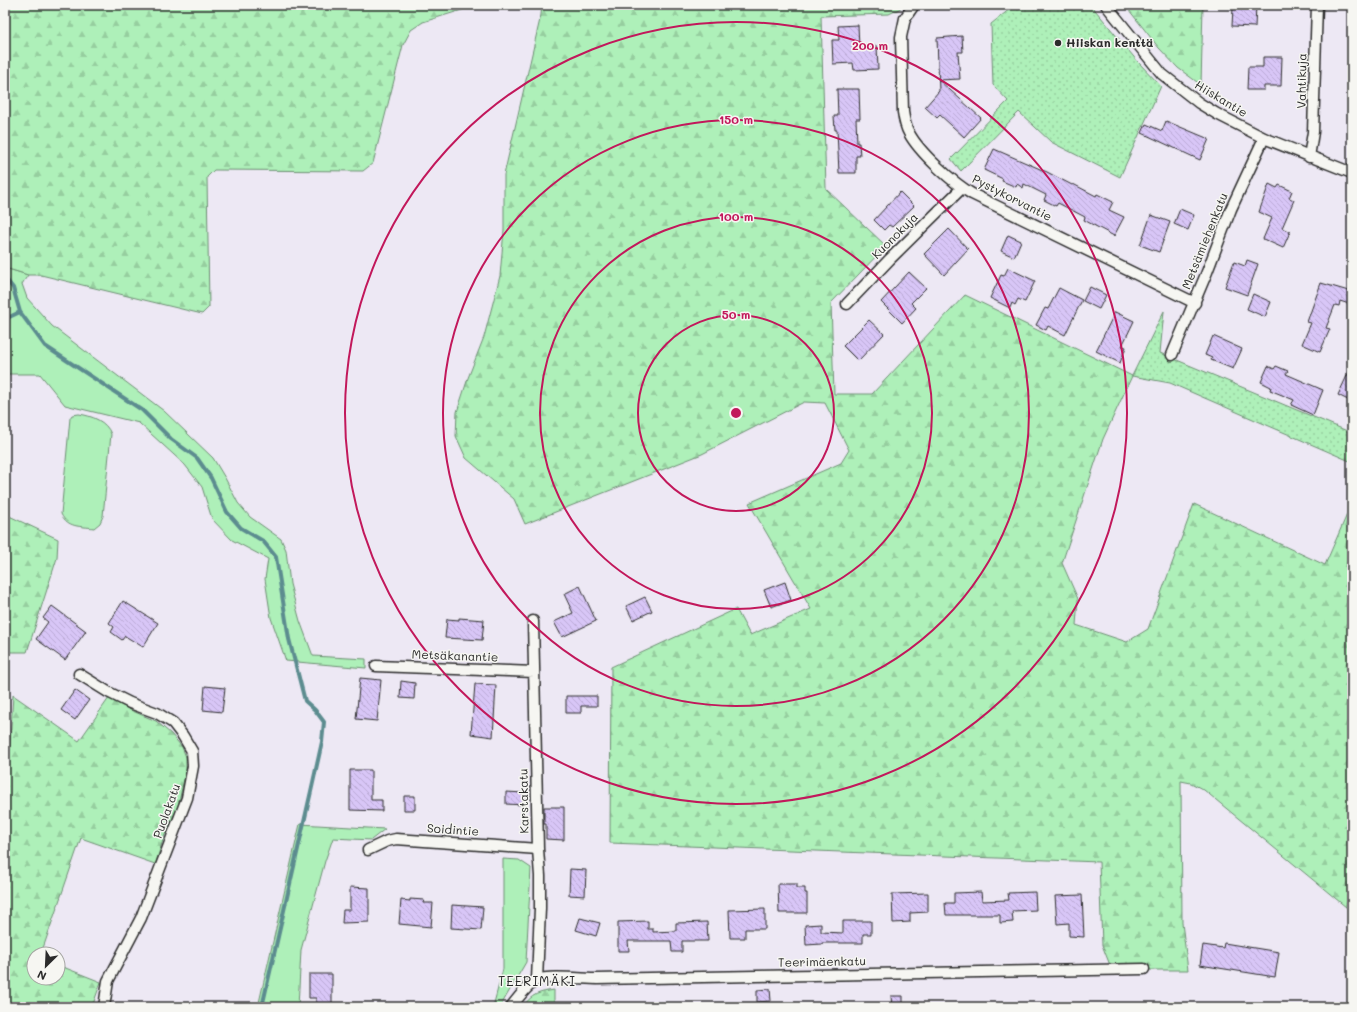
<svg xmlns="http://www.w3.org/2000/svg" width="1357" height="1012" font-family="Mali,sans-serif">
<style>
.grass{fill:#aef0b9;stroke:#6c8e72}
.forest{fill:url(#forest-firs);stroke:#6c8e72}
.park{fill:url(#park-dots);stroke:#6c8e72}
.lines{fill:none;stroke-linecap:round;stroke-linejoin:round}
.stream{stroke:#5b8c8f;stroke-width:4}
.building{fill:url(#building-back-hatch);stroke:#2b2b2b}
.street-casing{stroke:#2b2b2b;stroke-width:13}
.street{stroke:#f6f6f2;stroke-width:10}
.ring{fill:none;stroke:#c2185b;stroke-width:2}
.poi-dot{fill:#2b2b2b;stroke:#f6f6f2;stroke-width:1.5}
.labels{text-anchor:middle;stroke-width:3;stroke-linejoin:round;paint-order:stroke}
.poi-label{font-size:12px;font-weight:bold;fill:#2b2b2b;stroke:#f6f6f2;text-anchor:start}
.street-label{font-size:12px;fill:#2b2b2b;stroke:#f6f6f2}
.neighbourhood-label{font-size:13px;letter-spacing:1px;fill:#2b2b2b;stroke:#f6f6f2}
.centre{fill:#c2185b;stroke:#f6f6f2;stroke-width:2}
.ring-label{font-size:12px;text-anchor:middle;font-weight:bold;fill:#c2185b;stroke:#f6f6f2;stroke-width:3;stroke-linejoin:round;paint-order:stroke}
</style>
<defs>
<pattern id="forest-firs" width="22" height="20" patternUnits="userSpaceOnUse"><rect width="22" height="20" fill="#aef0b9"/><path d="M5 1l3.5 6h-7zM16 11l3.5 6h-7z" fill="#96ce9f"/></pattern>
<pattern id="park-dots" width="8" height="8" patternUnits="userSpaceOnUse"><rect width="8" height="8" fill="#aef0b9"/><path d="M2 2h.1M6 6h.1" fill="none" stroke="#96ce9f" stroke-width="1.8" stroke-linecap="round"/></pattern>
<pattern id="building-back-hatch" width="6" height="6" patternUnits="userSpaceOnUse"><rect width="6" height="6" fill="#d8c6f7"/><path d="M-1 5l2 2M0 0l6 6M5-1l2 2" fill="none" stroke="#baaad4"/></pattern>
</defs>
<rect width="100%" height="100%" fill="#ede8f4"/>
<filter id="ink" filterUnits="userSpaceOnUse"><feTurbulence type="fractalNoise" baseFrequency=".025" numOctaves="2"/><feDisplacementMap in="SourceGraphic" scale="8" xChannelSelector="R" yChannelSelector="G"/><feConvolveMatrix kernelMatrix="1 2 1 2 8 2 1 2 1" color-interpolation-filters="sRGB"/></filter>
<g filter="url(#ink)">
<!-- grass -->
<path class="grass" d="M5,268l23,7 -6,9 5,14 25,28 112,85 49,47 12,20 13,25 12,14 31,22 5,11 4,34 10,37 13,35 53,3v9l-80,-7 -15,-43 -6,-39 3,-20 -36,-19 -20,-21 -10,-32 -17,-22 -46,-42 -74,-18 -25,-31h-35z
M79,414c13,2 27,7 32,20l-8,82 -3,7 -6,5c-14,-2 -26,0 -33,-14l9,-96 2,-3z
M300,824l85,5 -14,11 -38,-2 -8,23 -24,89 -3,57h-40z
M503,859l16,1 12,8 -5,94 -26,45h-7l10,-38z"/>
<!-- forest -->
<path class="forest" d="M5,5h473l-55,17 -12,8 -8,15 -30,118 -10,8 -149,-1 -7,7 2,130 -7,7 -161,-39h-13l-23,-7z
M542,5h362l-5,4 -10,5 -68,2 5,173 60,57 -55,57 3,91h38l93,-99 167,81 -29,63 -41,124 16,36 -2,26 51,17 21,-13 46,-125 131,61 27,-62v409l-148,-122 -13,-7 -10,-2 1,142 6,47h-76l-10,-25 -3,-83 -489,-19 1,-176 125,-58 14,26 61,-26 -62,-106 92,-40 8,-13 -24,-47 -21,-1 -102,52 -177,70 -11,-25 -48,-41 -10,-22 1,-24 11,-34 16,-41 16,-61 4,-46v-55l37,-160z
M1125,5h78l-2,80 -23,-17 -19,-20z
M5,514l53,25 -1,19 -30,94h-22z
M13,695l66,46 30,-43 19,11 28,12 15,13 11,13 4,10v13l-8,36 -14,31 -9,28v-1l-74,-26 -40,116h-7v24h24v-13l43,17 -9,25h-87v-248h4z
M554,990v17h-31c8,-13 17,-15 31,-17z"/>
<!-- park -->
<path class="park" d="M1015,5h76l47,57 23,24 -41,91 -69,-35 -32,-30 -58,59 -10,-12 57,-58 -15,-16 -2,-61z
M1164,311l-4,42 192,80v29l-182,-79 -38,-7z"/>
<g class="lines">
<!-- stream -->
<path class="stream" d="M5,278l8,10 7,24 25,34 97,64 29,29 26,19 14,20 16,34 14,16 22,13 13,16 13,82 16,62 10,9 9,12 -2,20 -10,45 -50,220
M5,319l15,-7"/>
</g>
<!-- building -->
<path class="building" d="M1237,5h19l-1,22 -23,-1 1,-18 3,1z
M858,25l1,22 18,-1 1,23 -24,1 -1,-7 -20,1 -1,-24h7l-1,-14z
M962,36l1,16h-5l2,27 -21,1 42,38 -17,19 -24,-22 -3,3 -12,-11 14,-16 -2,-53z
M1263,57h19l-1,29h-17v4h-17l1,-23h15z
M837,89h22l1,30h-4l1,24h2l1,13h-4v17h-17l-2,-43h-2l-1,-14h4z
M1166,121l43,18 -9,21 -58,-27 4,-9 16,7z
M994,149l53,23 25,13 1,-1 23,12 1,-2 16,8 -4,8 15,7 -10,19 -30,-16 1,-3 -27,-14 -2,3 -12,-6 2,-5 -22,-11 -1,4 -6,-4 -1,3 -14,-6 1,-2 -19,-9z
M1269,184l8,4 2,-3 13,6 -3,7 5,2 -12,28 8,4 -7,16 -20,-9 9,-21 -13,-6z
M900,192l14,14 -22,21 -3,-2 -5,5 -10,-10z
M1180,209l14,6 -6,15 -14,-6z
M1151,215l19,7 -11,30 -19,-7z
M949,229l19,20 -24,26 -20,-21z
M1008,235l13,6 -7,16 -13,-6z
M1247,260l11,4 -11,31 -22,-8 9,-25 11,4z
M1008,268l27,13 -10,21 -7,-3 -3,6 -3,-2 -2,5 -20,-10 11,-23 3,1z
M909,272l17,16 -15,15 5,5 -14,15 -21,-21z
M1321,283l31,9v13l-12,-4 -1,5 -4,-1 -9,23 4,1 -10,23 -18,-8 9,-21 -4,-1z
M1090,287l16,8 -7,14 -16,-8z
M1059,288l23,12 -17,35 -17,-9 -2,4 -10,-5 9,-17 3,1z
M1253,294l18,8 -6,15 -18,-8z
M1115,312l19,9 -12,25 4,1 -6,16 -24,-12z
M869,320l15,14 -26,27 -15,-15z
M1213,336l29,13 -9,20 -22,-9 1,-2 -7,-3z
M1352,365v37l-14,-7z
M1268,366l6,3 2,-3 12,5 -2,3 37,16 -10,25 -22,-10 3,-5 -24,-10 1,-3 -10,-5z
M785,582l6,18 -20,7 -7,-17z
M580,586l16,35 -34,16 -8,-15 19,-9 -9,-19z
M645,597l7,14 -19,9 -7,-14z
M123,601l35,22 -15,24 -18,-11 -3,4 -11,-8 3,-5 -5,-4z
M52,606l34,25 -21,29 -29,-21 12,-17 -5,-4z
M459,618l25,2 -2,20 -37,-2 2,-19 12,1z
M360,678l21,2 -4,41 -21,-2z
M401,681l14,2 -1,16 -14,-1z
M475,684l21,1 -3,52 -22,-3z
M205,686l20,2 -3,24 -19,-2z
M75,690l14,10 -14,20 -14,-10z
M566,696h31v10h-16v7h-15z
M350,770h21v30h11v11l-32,-1z
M506,792l18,1v12l-18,-1z
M404,796h11v14h-11z
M544,807h20v33l-18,-1v-15h-2z
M570,869l16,1 -1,26 -16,-1z
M778,884h19v4h8v5h2v20h-28z
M350,887l19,1v34l-27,1 1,-13h7z
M981,892l1,9 27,-1 -1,-7 27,-1 1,18 -24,1 1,11 -13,1v-8h-54l-1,-12h9v-10z
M928,893v19l-18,1v9l-17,1 -1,-29z
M1082,895l2,42 -15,-1v-13l-12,1 -2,-28z
M410,899l14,1 -1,3h10l-2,24 -32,-3 2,-24 9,1z
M452,905l31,2 -2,23 -30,-2z
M765,909v20h-20v9h-15l-1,-28z
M580,918l20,5 -4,13 -20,-6z
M648,921v8h5v3l23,-1v-8l31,-1 1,19h-26v11h-10l-1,-11h-43l1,10h-11v-29z
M843,921h28v13h-8v9h-41v1l-16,1 -1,-20 16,-1v8l22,1z
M1224,943l55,9 -4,25 -75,-12 3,-20 20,3z
M309,974h23v33h-16v-9h-7z
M770,989l1,12 -14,1v-12z
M891,996h12v11h-11z"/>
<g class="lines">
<!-- street casing -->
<g class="street-casing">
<path id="street" d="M914,5l-9,13 -4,19 2,75c1,7 2,14 6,21 10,19 44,50 63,61l223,109
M1106,5l56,69 37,29 18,11 47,24 88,35
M1309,157l4,-25 4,-127
M847,304l43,-45 72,-71
M1172,355l35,-83 24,-63 33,-71
M533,621l5,228 2,27v32l-3,72
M376,666l158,6
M79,674l29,18 22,11 27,10 16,10 10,13 9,15 1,15 -6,32 -46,120 -33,63 -4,26
M368,850l19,-9 9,-2 142,10
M511,1007c6,-8 18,-23 26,-27 12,-5 46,-1 60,-1l547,-10"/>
</g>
<!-- street -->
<use href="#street" class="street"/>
</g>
</g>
<!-- distance rings -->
<g class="ring">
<circle cx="736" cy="413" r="98"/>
<circle cx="736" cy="413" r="196"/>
<circle cx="736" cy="413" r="293"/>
<circle cx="736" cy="413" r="391"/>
</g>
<!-- markers -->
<circle class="poi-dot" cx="1058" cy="43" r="4"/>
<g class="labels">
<!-- poi labels -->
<g class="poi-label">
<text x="1066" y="47">Hiiskan kenttä</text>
</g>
<!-- street labels -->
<g class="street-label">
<text transform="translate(1302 81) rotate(-89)" y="4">Vahtikuja</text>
<text transform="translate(1221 99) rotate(31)" y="4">Hiiskantie</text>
<text transform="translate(1012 198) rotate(27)" y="4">Pystykorvantie</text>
<text transform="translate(895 236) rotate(-45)" y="4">Kuonokuja</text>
<text transform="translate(1205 241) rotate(-68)" y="4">Metsämiehenkatu</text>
<text transform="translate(455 656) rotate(2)" y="4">Metsäkanantie</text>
<text transform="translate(524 801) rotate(-91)" y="4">Karstakatu</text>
<text transform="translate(167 811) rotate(-70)" y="4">Puolakatu</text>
<text transform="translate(453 830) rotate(4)" y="4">Soidintie</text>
<text transform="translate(822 962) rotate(-1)" y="4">Teerimäenkatu</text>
</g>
<!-- neighbourhood labels -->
<g class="neighbourhood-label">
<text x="537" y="986">TEERIMÄKI</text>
</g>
</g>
<circle cx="736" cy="413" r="6" class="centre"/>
<g class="ring-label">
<text x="870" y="50">200 m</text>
<text x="736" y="124">150 m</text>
<text x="736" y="221">100 m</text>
<text x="736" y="319">50 m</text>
</g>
<!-- margin -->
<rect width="1357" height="1012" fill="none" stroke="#f6f6f2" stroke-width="20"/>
<rect x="10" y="10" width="1337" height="992" fill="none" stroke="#2b2b2b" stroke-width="1.5" filter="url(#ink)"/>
<!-- north arrow -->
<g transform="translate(46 966) rotate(204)"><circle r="19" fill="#f6f6f2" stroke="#a5a5a2"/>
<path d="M0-3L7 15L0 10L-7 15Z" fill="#2b2b2b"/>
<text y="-6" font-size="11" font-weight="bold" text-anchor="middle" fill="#2b2b2b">N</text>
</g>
</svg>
